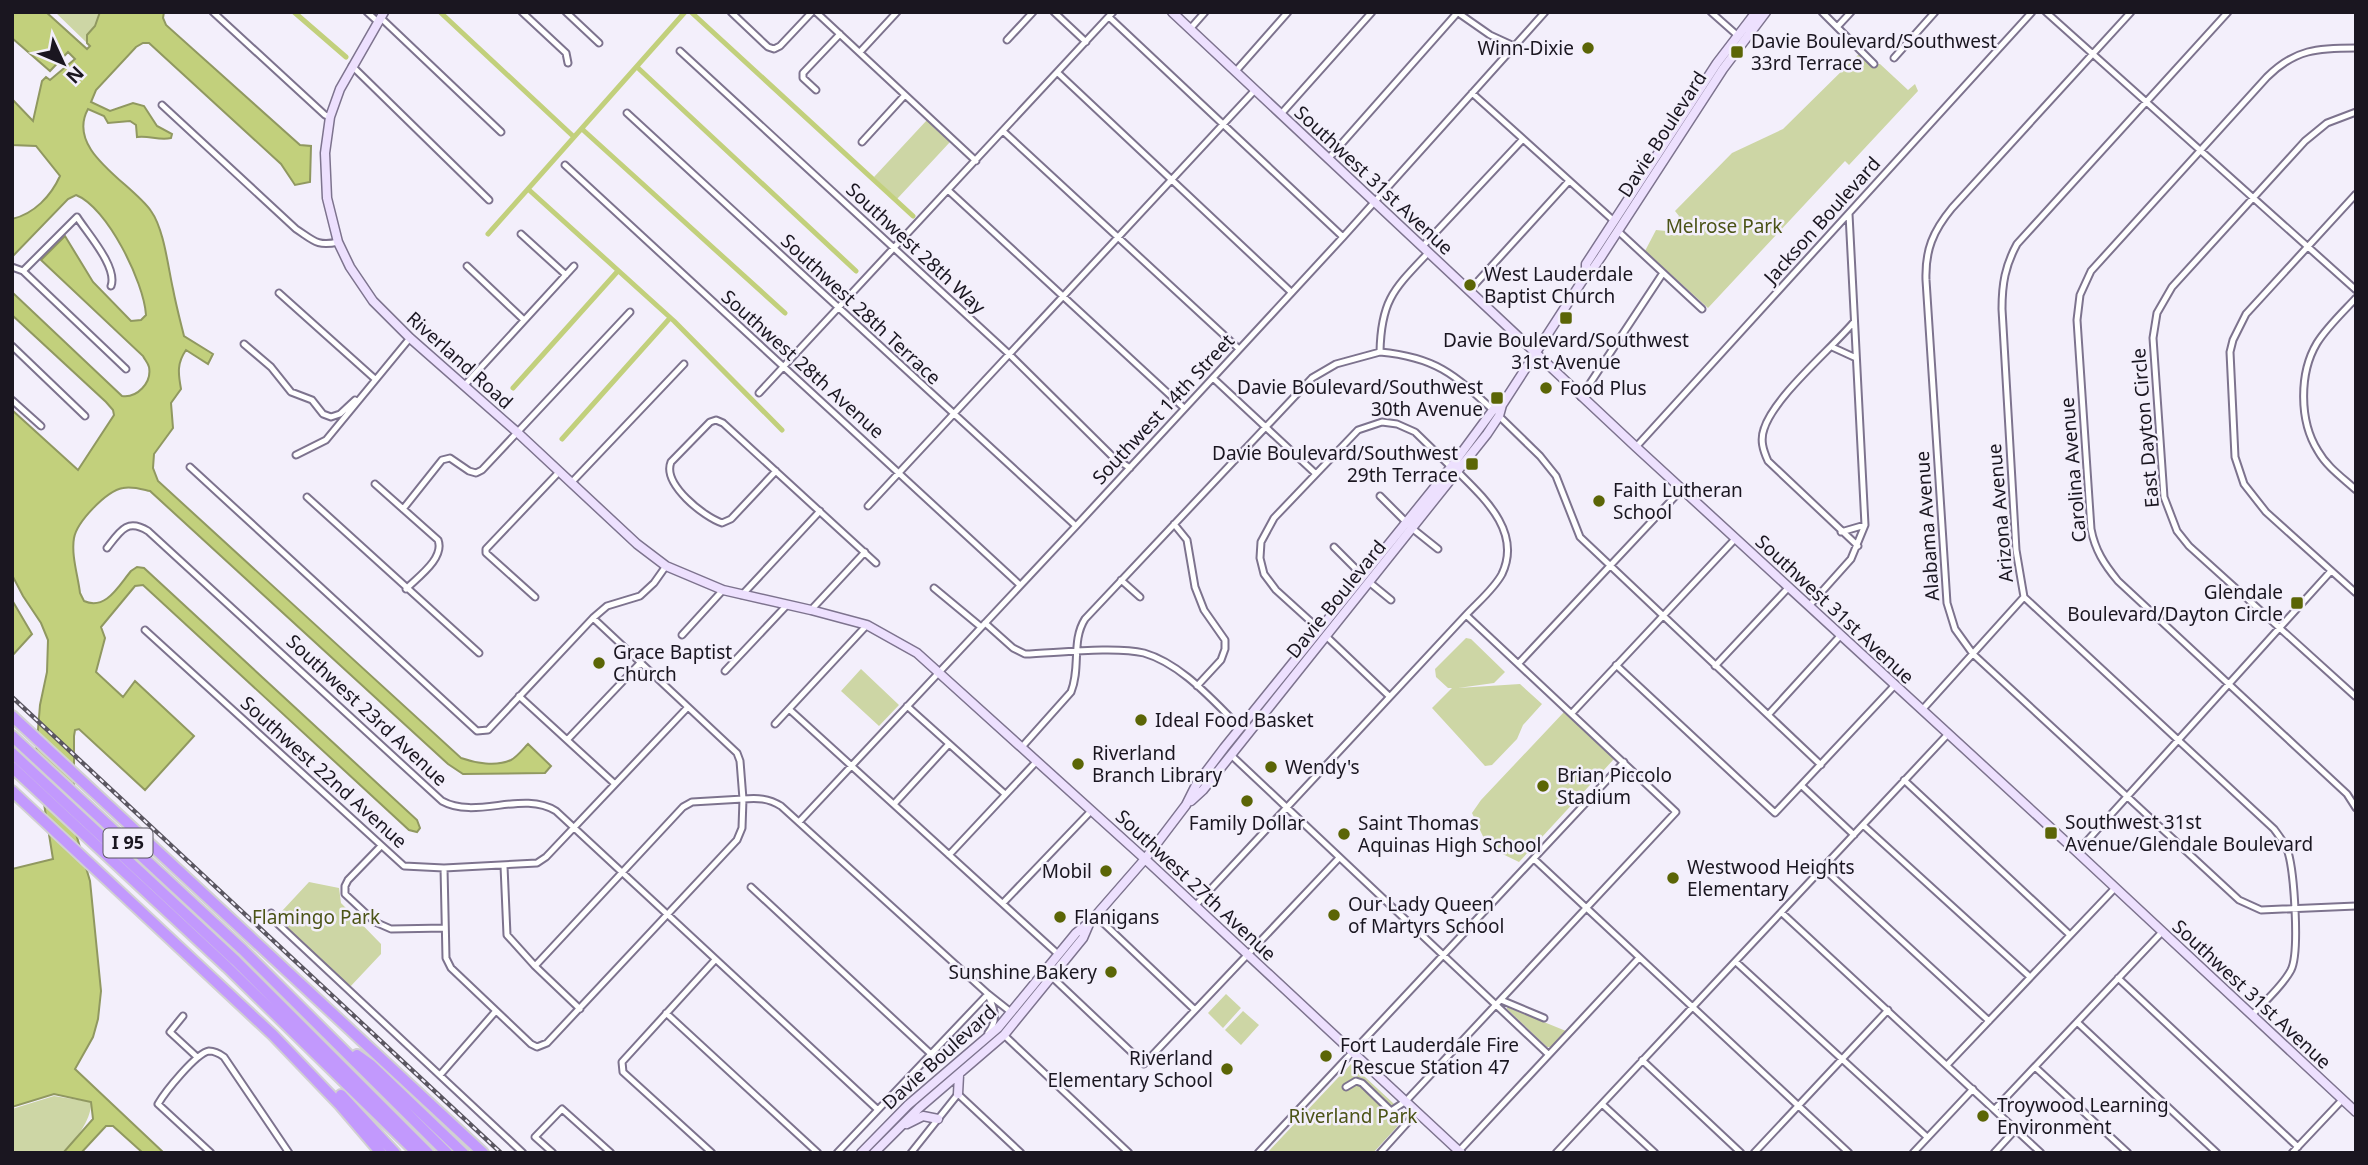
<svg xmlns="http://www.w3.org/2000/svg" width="2368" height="1165" font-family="'Noto Sans',sans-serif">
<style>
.green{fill:#cdd6a5}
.water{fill:#c2d07c;stroke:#909860;stroke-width:2}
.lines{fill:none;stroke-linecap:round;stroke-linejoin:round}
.canal{stroke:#c2d07c;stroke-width:5}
.street-casing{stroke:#7d738e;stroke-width:9}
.secondary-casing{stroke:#7d738e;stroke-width:11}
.highway-casing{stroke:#d1d0d2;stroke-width:14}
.street{stroke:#fff;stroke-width:5}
.secondary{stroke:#ede0fe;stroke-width:8}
.highway{stroke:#c299fd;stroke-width:10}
.rail-casing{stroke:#5a5660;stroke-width:4.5}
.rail{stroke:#f3effb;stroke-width:2;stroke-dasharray:5;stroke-linecap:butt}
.poi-dot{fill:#5b6506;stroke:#f3effb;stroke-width:2.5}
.labels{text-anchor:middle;stroke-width:5;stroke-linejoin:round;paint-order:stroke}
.shield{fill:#f3effb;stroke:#5b5762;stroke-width:2}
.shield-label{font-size:18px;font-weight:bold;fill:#1a1620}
.poi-label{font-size:19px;fill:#1a1620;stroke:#f3effb;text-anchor:start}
.street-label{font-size:19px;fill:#1a1620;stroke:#f3effb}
.park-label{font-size:19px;fill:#4b5316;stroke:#f3effb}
</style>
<rect width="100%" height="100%" fill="#f3effb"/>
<!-- green -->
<path class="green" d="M55,12h45l-5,14 -8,9v8z
M1859,54l10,10h11l28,26 7,-6 3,7 -69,74 -4,-4 -137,147 -63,-57 11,-21 10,1 13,-15 -4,-5 57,-58 51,-24z
M927,120l23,22 -53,57 -23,-22z
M1466,638l5,1 34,33 -11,11 -36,5 62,-4 22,20 -19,21 -6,14 -25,26 -7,1 -53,-58 20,-20h-4l-12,-11 -1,-8z
M861,669l38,36 -20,21 -38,-35z
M1564,712l50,47 -95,103 -31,-15 -16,-34 9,-13z
M309,882l30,6 2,15 40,41v10l-32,34 -64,-61 -3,-16z
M1226,994l15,14 -18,20 -15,-15z
M1507,1007l59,24 -15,16h-4l-40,-38z
M1243,1011l16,14 -18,20 -16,-15z
M1351,1064l56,52 -34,37h-106z
M54,1096l37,6c1,17 -16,39 -28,51h-51v-44z"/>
<!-- water -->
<path class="water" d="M12,12h34l41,37 3,-3 -3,-3v-8l8,-9 5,-14h64l-1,6 3,7 134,120 11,1 -1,36 -15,3 -14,-21 -132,-121h-6l-7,4 -40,43 -5,12 19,9 23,-8 11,3 13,20 15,8 -1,4c-12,3 -22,-3 -34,-1l-1,-12 -6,-4 -22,2 -4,-7 -16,-7c-23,42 44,74 63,102 13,18 17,56 22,78 3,16 7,31 11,47l29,18 -5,10 -22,-14c-9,13 -8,23 -5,39l-10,14 2,25 -19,26 -1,14 5,13 303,277c14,5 35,9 50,2 6,-3 12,-11 17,-16l23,22 -6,7 -82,1 -15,-10 -298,-273c-9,-2 -18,-5 -27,-3 -17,3 -46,34 -49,50 -3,17 4,38 6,55l4,8c22,10 35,-16 47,-30l6,-4 7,1 273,252 3,8 -3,4 -8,-2 -266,-245 -8,1 -34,41 4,11 -9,34 27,25 12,-16 59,55 -49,54 -66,-61 -4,1 -1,6v91l16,54 11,110 -3,28 -5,18 -18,32 89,84h-21l-30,-27h-7l-25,27h-18l30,-34 -2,-17 -37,-8 -42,13v-238l41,-10 -17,-105 4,-49 7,-33 1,-32 -7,-17 -18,-27 -11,-21v-165l66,60 36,-55 -1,-5 -7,-8 -94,-87v-23l110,104c15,2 30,-13 27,-29 -1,-4 -4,-7 -6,-11l-102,-96 24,-24 28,46 38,39 10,-1 5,-5c-2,-33 -39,-108 -70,-120l-8,4 -56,58v-38c22,-5 39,-23 48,-43l-24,-30 -24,-1v-46l21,22 9,-40 4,-4 4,3 25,-21 -7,-7 -18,19 -38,-33z
M12,600l20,34 -20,22z"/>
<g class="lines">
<!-- canal -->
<path class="canal" d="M294,12l52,45
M440,12l134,125
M691,12l222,204
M637,67l219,204
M582,129l203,184
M528,189l146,132 108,109
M488,234l197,-222
M513,388l104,-116
M562,439l108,-121"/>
<!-- street casing -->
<g class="street-casing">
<path id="street" d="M213,12l112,103 5,2
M367,12l11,10
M522,12l44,41 2,10
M566,12l33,31
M731,12l37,35 6,2 6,-3 32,-34
M816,12l160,149
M1054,12l32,30
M1457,12l33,23 24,11
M1711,12l26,23
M1822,12l52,52
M2046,12l310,278
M2131,12l-179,196c-19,23 -27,42 -26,72l21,323 8,26 18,25 266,246 22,10 95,-4
M2228,12l-211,232c-12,22 -15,40 -15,65l14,241 8,47 250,232c5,7 11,14 14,23 6,20 12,100 3,118 -9,17 -27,32 -39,45
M1109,17l234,220
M381,18l120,114
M1838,26l13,-14
M1190,29l15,-17
M1007,40l26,-28
M2356,48c-38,0 -61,1 -89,29l-176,194 -11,24 -3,25 14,209c4,21 13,35 27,52l229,213 9,14
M680,51l329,303 104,103 17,11
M860,52l37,-40
M1894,58l41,-46
M352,66l137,134
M1235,72l53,-60
M1058,73l233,219
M816,90l-13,-12v-5l37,-39
M1472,93l142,128
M162,105l134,124c17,11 21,18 42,13
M2356,112l-29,11 -22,18 -133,146 -15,26 -4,25 11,159 13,34 12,15 167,151
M627,113l449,413
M1281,114l91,-102
M1004,132l235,217
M862,142l43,-47
M1328,159l130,-147
M565,165l455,420
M949,191l235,217
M2356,194l-110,120 -13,26 -3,12 5,105 9,27 22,28 90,81
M1618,231l84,78
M521,234l45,41
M1422,247l101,-108
M467,266l57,54
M12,267l11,4 54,-54c10,16 41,50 34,69
M23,271l103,98
M1469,291l100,-110
M279,293l96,86
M2356,298c-13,14 -29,29 -39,45 -18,30 -18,78 1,108 9,16 25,27 38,39
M1853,323c-23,27 -79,74 -89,106 -4,11 -1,21 4,32l90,85
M244,344l27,23 20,25 21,8 11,14 8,3 9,-3 15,-14
M12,346l73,70
M1832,347l24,11
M1380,352c55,5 74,22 113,58
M1213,378l103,96
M464,386l110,-120
M759,393l354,-381
M1581,397l82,-124
M12,400l29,26
M1499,416l41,40 16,20 24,61 241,228
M1636,447l396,-435
M296,455l30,-15 84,-102
M190,467l287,264 11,-1 105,-112 14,-12 33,-10 14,-13 12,-17
M776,471l-45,48 -9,4c-18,-6 -60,-39 -51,-61l39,-40 6,-2 7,3 153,140
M571,483l113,-119
M375,484l63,56c7,18 -20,37 -32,49
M1380,496l26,26
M307,497l172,156
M868,506l387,-416
M403,509l39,-49 8,-2 19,13 7,2 6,-3 148,-158
M1174,524l13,16 8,47 9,23 21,30v9l-4,11 -24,26
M1413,529l25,20
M1841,532l24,-7
M1334,547l29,29
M107,548c13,-17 20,-30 41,-17l294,270c34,19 81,-11 114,10l321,298
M1121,580l19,17
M1369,582l22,18
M934,588l47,39
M742,595l78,-84
M535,597l-49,-44v-4l73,-77
M1809,606l42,-47 14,-34 -16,-311
M811,610l54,-58
M593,618l144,135 3,8 3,38c15,-1 25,-1 38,7l207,188 24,19
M985,623l28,25 12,6c31,-1 90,-8 119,-1 38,11 69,48 97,75
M1319,629l-43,-39 -12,-16 -4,-16 1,-16 13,-24 84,-88 24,-8 15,2 18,8 36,35
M145,630l259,236 40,2 93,-5 9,-6 142,-150
M682,635l41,-45
M1326,636l63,60
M1519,663l163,-174
M1616,665l159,148 120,-128
M1715,666l74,-79
M725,671l62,-66
M519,696l96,88
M907,706l98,88
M789,709l270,246
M1922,710l102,-113
M1572,713l164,-175
M1768,715l73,-80
M775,724l92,-99
M568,739l73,-77
M1021,748l50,-56c10,-24 0,-51 14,-73l227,-241 24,-14 44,-12c1,-52 14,-63 48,-99
M1231,755l317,299
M1904,780l166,155
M1802,786l52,49
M894,804l55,-60
M799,822l277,-296 267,-289 202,-225
M1863,825l167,152
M381,846l-33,34 -3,6v8l30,28 16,7 54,-1
M2077,852l254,-281
M949,855l87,-93
M1534,859l315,294
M504,866l3,69 28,31 45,43
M444,868l2,90 5,10 80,76 6,3 10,-4 190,-203 5,-12 1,-29 -51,3 -9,5 -148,159
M1823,868l166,153
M751,887l181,168
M1003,903l88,-92
M1195,906l271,-291c12,-13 28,-26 36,-41 20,-42 -18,-76 -44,-102
M271,913l7,11 245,229
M1782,913l259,240
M1096,916l99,94
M1736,962l191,175
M1052,977l92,87 195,-206
M2118,978l180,169
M1501,1000l43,18
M666,1013l152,140
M183,1016l-13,16 27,25
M2077,1022l140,131
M988,1033c10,-13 7,-22 1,-36
M1004,1035l125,118
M1642,1060l99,93
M1947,1065l168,-177
M2035,1067l93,86
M440,1075l55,-63
M1346,1087l10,-6 6,2 29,28 15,-10 270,-289 -210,-197
M1602,1104l53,49
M1995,1109l167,-177
M1459,1151l180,-193
M211,1153l-53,-49c7,-12 38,-51 51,-53 6,0 11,3 15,6l65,96
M553,1153l-18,-16 27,-28 49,44
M712,1153l-89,-81 -1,-10 93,-102
M837,1153l151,-159
M911,1153l47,-59 63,59
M1258,1153l366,-391
M1380,1153l37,-41
M1556,1153l392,-419
M1754,1153l134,-143
M1913,1153l60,-64
M1994,1153l22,-24
M2292,1153l50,-53"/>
</g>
<!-- secondary casing -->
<g class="secondary-casing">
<path id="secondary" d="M384,12l-44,77 -10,28 -5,36 2,45 11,44 12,25 23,34 37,37 108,95 119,111 29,22 57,24 88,20 56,15 50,28 228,206 316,294
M1172,12l464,435 441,405 279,260
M1586,275v-11l28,-43 103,-158 39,-51
M1191,801l12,-11 24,-30 260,-326 12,-18 3,-11 84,-130 4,-2 11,-16 122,-188 43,-57
M958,1094l1,-19
M907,1124l16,-8 15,3
M861,1153l47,-48 90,-77 78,-95 15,-12 54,-62 41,-54 10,-20 28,-37 227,-281 42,-57 9,-5
M874,1153l45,-45 85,-73 79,-97 6,-14"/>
</g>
<!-- highway casing -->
<g class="highway-casing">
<path id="highway" d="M12,716l471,437
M12,736l231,214 204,203
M12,753l224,208 192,192
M12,767l215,200 190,186
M12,791l261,244 67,70 41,48
M357,1055l14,10 92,88
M341,1095l54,58"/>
</g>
<!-- street -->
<use href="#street" class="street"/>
<!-- secondary -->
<use href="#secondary" class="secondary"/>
<!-- highway -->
<use href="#highway" class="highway"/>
<!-- rail casing -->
<g class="rail-casing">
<path id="rail" d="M12,697l489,456"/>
</g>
<!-- rail -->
<use href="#rail" class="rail"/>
</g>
<!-- markers -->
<g class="poi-dot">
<circle cx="1588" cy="48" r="7"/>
<rect x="1730" y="45" width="14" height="14" rx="3.5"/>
<circle cx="1470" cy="285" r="7"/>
<rect x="1559" y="311" width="14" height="14" rx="3.5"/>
<circle cx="1546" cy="388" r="7"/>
<rect x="1490" y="391" width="14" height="14" rx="3.5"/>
<rect x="1465" y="457" width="14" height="14" rx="3.5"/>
<circle cx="1599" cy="501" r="7"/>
<rect x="2290" y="596" width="14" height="14" rx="3.5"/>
<circle cx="599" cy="663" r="7"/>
<circle cx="1141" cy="720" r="7"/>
<circle cx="1078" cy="764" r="7"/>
<circle cx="1271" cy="767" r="7"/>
<circle cx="1543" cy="786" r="7"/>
<circle cx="1247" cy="801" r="7"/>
<rect x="2044" y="826" width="14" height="14" rx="3.5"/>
<circle cx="1344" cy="834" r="7"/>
<circle cx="1106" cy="871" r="7"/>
<circle cx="1673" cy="878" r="7"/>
<circle cx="1334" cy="915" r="7"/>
<circle cx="1060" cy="917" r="7"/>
<circle cx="1111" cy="972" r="7"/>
<circle cx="1326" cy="1056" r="7"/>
<circle cx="1227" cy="1069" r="7"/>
<circle cx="1983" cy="1116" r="7"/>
</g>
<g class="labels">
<!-- shield labels -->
<rect class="shield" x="103.5" y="828.5" width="49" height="29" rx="5"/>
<g class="shield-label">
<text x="128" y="849">I 95</text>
</g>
<!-- poi labels -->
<g class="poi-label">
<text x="1751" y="48">Davie Boulevard/Southwest<tspan x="1751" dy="22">33rd Terrace</tspan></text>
<text x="1574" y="55" text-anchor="end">Winn-Dixie</text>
<text x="1484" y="281">West Lauderdale<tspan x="1484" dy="22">Baptist Church</tspan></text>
<text x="1566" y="347" text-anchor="middle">Davie Boulevard/Southwest<tspan x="1566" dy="22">31st Avenue</tspan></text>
<text x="1483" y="394" text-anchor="end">Davie Boulevard/Southwest<tspan x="1483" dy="22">30th Avenue</tspan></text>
<text x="1560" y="395">Food Plus</text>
<text x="1458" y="460" text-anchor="end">Davie Boulevard/Southwest<tspan x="1458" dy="22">29th Terrace</tspan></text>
<text x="1613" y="497">Faith Lutheran<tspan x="1613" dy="22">School</tspan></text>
<text x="2283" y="599" text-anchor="end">Glendale<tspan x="2283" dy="22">Boulevard/Dayton Circle</tspan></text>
<text x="613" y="659">Grace Baptist<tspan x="613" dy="22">Church</tspan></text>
<text x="1155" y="727">Ideal Food Basket</text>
<text x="1092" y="760">Riverland<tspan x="1092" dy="22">Branch Library</tspan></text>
<text x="1285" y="774">Wendy's</text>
<text x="1557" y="782">Brian Piccolo<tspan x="1557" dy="22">Stadium</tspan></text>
<text x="2065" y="829">Southwest 31st<tspan x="2065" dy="22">Avenue/Glendale Boulevard</tspan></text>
<text x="1247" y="830" text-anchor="middle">Family Dollar</text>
<text x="1358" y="830">Saint Thomas<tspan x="1358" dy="22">Aquinas High School</tspan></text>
<text x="1687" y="874">Westwood Heights<tspan x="1687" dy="22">Elementary</tspan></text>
<text x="1092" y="878" text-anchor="end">Mobil</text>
<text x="1348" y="911">Our Lady Queen<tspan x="1348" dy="22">of Martyrs School</tspan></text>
<text x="1074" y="924">Flanigans</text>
<text x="1097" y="979" text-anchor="end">Sunshine Bakery</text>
<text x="1340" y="1052">Fort Lauderdale Fire<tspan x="1340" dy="22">/ Rescue Station 47</tspan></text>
<text x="1213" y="1065" text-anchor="end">Riverland<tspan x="1213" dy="22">Elementary School</tspan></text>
<text x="1997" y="1112">Troywood Learning<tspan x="1997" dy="22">Environment</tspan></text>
</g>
<!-- street labels -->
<g class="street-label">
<text transform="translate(1662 134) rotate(-57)" y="7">Davie Boulevard</text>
<text transform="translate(1374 180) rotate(43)" y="7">Southwest 31st Avenue</text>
<text transform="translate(1822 220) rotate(-48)" y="7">Jackson Boulevard</text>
<text transform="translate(916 248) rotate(43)" y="7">Southwest 28th Way</text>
<text transform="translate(861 309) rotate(43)" y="7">Southwest 28th Terrace</text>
<text transform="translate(460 360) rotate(42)" y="7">Riverland Road</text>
<text transform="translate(803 364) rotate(42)" y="7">Southwest 28th Avenue</text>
<text transform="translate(1163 409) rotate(-47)" y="7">Southwest 14th Street</text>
<text transform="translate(2145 428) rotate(-95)" y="7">East Dayton Circle</text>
<text transform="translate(2073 470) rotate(-95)" y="7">Carolina Avenue</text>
<text transform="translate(2000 513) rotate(-95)" y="7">Arizona Avenue</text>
<text transform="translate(1927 526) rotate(-94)" y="7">Alabama Avenue</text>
<text transform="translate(1336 599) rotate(-51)" y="7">Davie Boulevard</text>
<text transform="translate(1835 609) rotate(43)" y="7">Southwest 31st Avenue</text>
<text transform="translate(367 710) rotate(43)" y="7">Southwest 23rd Avenue</text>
<text transform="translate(324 772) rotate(42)" y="7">Southwest 22nd Avenue</text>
<text transform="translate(1196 885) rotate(43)" y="7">Southwest 27th Avenue</text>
<text transform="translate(2252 994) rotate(43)" y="7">Southwest 31st Avenue</text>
<text transform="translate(939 1057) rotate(-42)" y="7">Davie Boulevard</text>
</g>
<!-- park labels -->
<g class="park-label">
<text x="1724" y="233">Melrose Park</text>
<text x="316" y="924">Flamingo Park</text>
<text x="1353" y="1123">Riverland Park</text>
</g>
</g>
<!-- border -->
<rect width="2368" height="1165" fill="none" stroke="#1a1620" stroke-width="28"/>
<!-- north arrow -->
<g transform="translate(63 63) rotate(134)" stroke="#f3effb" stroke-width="5" paint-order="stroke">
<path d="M0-5L12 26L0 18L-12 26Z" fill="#1a1620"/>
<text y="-10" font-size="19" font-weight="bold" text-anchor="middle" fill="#1a1620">N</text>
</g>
</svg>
